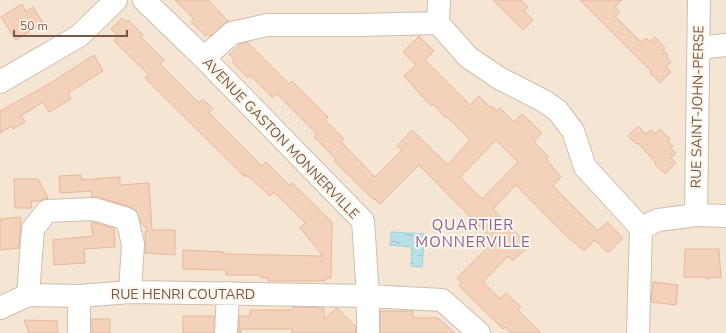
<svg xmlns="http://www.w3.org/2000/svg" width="726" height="333" font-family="'Nunito Sans',sans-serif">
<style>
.residential{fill:#f5e5d3}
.water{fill:url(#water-ripples);stroke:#9ed1d9}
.building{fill:#f3d1bb;stroke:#e6b79b;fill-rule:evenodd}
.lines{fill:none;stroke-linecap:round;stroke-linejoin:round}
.minor-casing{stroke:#d1bdad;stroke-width:24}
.minor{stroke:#fff;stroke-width:22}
.labels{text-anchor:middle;stroke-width:4;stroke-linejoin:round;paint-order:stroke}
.street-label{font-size:14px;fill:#775949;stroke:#fff7ec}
.neighbourhood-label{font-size:15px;letter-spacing:1px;fill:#87649a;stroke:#fff7ec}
</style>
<defs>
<pattern id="water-ripples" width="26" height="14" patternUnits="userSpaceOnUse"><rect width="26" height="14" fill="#b8e1e7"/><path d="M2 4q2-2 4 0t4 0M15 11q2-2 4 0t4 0" fill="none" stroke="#9ab9bd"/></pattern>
</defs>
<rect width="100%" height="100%" fill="#fdf3e5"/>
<!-- residential -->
<path class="residential" d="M0,0h726v333h-726z"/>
<!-- water -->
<path class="water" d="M391,232l34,2 -3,33 -11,-1 1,-19 -22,-2z"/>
<!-- building -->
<path class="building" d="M175,0h33l20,21 -18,15 -2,-2 -2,2 -15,-14 3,-3z
M493,0h28l7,7 -4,4 9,9 -10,10z
M580,0h42l-7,7 5,5 -5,4 26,26 5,-4 4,4 5,-5 10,11 -2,2 5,5 -2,1 5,6 -5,5 5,5 -11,11 -10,-10 1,-2z
M22,4l4,8 7,-5 10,16 -27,17 -15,-23z
M122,18l4,4 2,-2 15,15 -2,2 23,23 -4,4 39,39 4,-4 10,10 -4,4 53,53 4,-4 24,24 2,-3 40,39 -1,56 -6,1v2h-57v-3h-7l-1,-3h-34v-5l-43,-1v-19l41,2v2l99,2 -23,-28 5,-5 -31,-31 -4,4 -22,-20h-4l-99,-98 4,-3 -35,-34 4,-5 -7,-7z
M419,36l15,15 -9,9 45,45 9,-9 11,11 1,-1 6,5 3,-3 14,14 8,-8 15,14 5,5 -8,9 15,15 -3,2 15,18 -8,9 45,45 9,-9 16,16 -15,15 -13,-13 -11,11 -24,-21 -44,-45 -23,24 36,37 -16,15 -5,-5 -25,26 17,17 6,-6 15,14 -3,3 23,23h-30l-6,-6 -2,2 -44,-43 3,-3 -5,-5 37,-37 -75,-76 -39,39 -5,-5 -1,1 -40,-39 2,-2 -22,-22 3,-3 -40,-40 -4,4 -23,-23 -2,3 -16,-16 3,-3 -6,-4 12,-11 6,-2 42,42 3,-3 36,36 -3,3 19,19 -3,3 34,35 27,-27 -5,-4 15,-16 36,35 22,-25 -23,-23 -1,1 -13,-14 -2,2 -27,-30 12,-11 -13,-13zM496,140l22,22 -36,37 -22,-22z
M94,55l9,16 -35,22 3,6 -22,13 -6,-10 -22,14 4,6 -12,7 -1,-3 -12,7v-22l49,-27z
M638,126l8,8 5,-4 4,4 5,-5 10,10 -2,2 5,5 -2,2 5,5 -5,5 5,5 -11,11 -10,-10 1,-1 -18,-20 -2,1 -8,-8z
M81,175v5l39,-3v8l29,-2 3,47h23v25l-30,-2v-22h3l-7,-9 -5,-11 -5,-4 -33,-10h-7l1,-6 -32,2 -1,-17z
M14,179h24l10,19 -8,3h-9l1,7h-17z
M21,217l-2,31 -19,2v-31z
M91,222l23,6 1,19 -31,2 1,14 -31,2 -1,-25 40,-4z
M685,249h34l2,29 -7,-1 -8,2v-2h-22z
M653,282l25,3 -2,20 -25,-3z
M293,307l31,1v11l13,-11 19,19v6h-64v-4h-51v4h-2v-17h11v-6h42z
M380,311h33v7h25l17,15h-75z
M183,316h31v17h-31z
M92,319h18v14h-18z
M24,320l33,1 1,12h-29z"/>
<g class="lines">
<!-- minor casing -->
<g class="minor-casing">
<path id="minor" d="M144,0l60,58 159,163 5,75 74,4 37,33
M439,0l-1,23 30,34 31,21 45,23 14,10 15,20 12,36 56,61 -3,105
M698,48l28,-3
M204,58l28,-25 35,-8h93l78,-2
M0,82l79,-46 37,-36
M696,215l3,-215
M641,228l17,-8 38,-5 30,1
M28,295l5,-66 14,-18 47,-2 33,10 6,25 -3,48
M0,308l28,-13 51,1 51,-4 238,4v37
M79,333v-37
M226,333l2,-40"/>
</g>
<!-- minor -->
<use href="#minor" class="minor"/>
</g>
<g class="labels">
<!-- street labels -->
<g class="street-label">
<text transform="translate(697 107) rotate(-89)" y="5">RUE SAINT-JOHN-PERSE</text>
<text transform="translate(281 138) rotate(46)" y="5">AVENUE GASTON MONNERVILLE</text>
<text x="183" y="299">RUE HENRI COUTARD</text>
</g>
<!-- neighbourhood labels -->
<g class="neighbourhood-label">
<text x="473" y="230">QUARTIER<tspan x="473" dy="17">MONNERVILLE</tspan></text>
</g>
</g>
<!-- scale -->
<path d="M14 30v6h113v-6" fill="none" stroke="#775949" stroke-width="2"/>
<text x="20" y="30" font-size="12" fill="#775949" stroke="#fff7ec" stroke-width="3" paint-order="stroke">50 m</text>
</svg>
